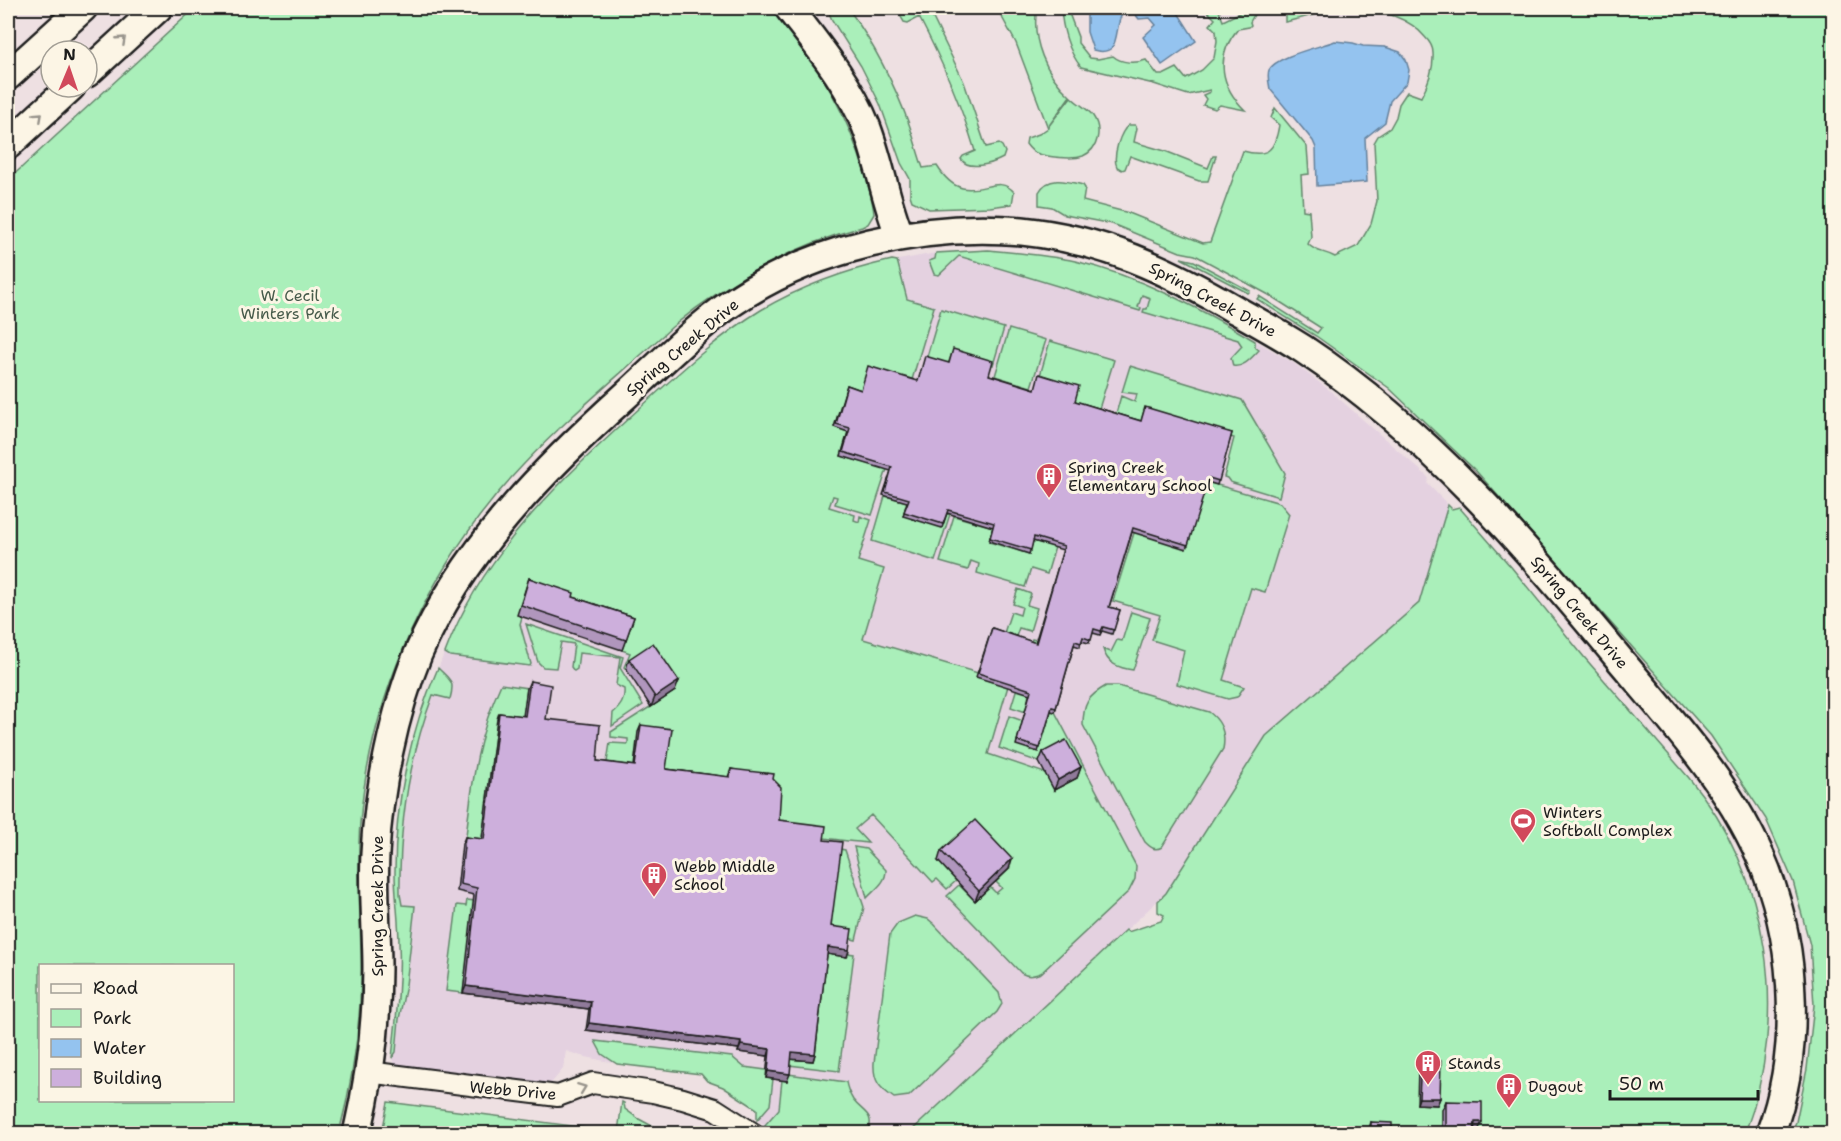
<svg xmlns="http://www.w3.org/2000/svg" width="1841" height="1141" font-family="'Shantell Sans',sans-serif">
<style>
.built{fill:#e4d1e0}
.green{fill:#aaefba;stroke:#63866b;stroke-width:1.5;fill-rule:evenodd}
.water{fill:#94c3ef;stroke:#64809b;stroke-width:1.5}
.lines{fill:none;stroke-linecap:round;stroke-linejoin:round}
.street-casing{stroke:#1c1c1c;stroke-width:24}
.secondary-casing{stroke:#1c1c1c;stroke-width:32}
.street{stroke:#fcf5e5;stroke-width:20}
.secondary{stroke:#fcf5e5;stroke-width:27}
.wall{fill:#b096bd;stroke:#1c1c1c;stroke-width:1.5}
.shaded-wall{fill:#907a9a;stroke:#1c1c1c;stroke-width:1.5}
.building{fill:#cdafdc;stroke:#1c1c1c;stroke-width:1.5}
.oneway{stroke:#97938b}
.labels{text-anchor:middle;stroke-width:6;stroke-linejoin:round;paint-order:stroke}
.park-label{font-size:16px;fill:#475b4b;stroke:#fcf5e5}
.street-label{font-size:16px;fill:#1c1c1c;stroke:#fcf5e5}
.poi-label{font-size:16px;fill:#1c1c1c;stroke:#fcf5e5;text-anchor:start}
</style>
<rect width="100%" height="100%" fill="#eee0e2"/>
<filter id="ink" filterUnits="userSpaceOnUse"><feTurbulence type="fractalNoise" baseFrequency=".0167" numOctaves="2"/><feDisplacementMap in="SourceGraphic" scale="12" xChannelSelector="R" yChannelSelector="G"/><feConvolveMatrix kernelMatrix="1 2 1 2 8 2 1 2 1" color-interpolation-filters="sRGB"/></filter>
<g filter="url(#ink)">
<!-- built -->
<path class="built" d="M988,250l34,3 53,8 27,8 53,20 61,29 76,44 36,27 99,87 2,3 -2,4 21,22 -29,98 -153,133 -100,157 -258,240h-132l-19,-13v-11l-34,-22 -16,-6 -7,-7 -76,-9 -43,-9 -15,-5 -3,18 -14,17 -153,-19 -4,-8 5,-56 2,-58 -4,-75 4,-59 10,-55 15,-53 31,-76 20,-35 34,-51 36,-43 66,-63 103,-93 49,-33 47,-23 56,-20 70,-13z"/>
<!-- green -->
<path class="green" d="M195,8h577c43,49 76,106 94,169 3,12 7,24 8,37l-6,10 -6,3c-71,19 -134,54 -190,100 -50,46 -103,89 -149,138 -91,96 -152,225 -163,358 -4,52 2,104 1,156 -1,52 -9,104 -22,154l-331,1v-954zM40,966h192v134h-192z
M827,8h21c25,35 46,75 61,116 5,14 9,30 14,44l14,-2c30,48 57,2 77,26l-2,12 -22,3 -61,2 -17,-8 -2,-6v-16l-9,-16 -21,-59 -19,-38 -29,-46z
M901,8h27l36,74 22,65 13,-3 3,2 3,6 -2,6c-11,6 -35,13 -42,1l2,-3 12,-5c-14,-47 -33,-90 -56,-134l-11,6 -4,-1 -4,-7z
M997,8h40c-6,32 9,67 33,88l-22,31 23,-30c7,7 16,11 22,19 9,13 6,33 -10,40 -10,4 -37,1 -47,-3 -5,-2 -7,-5 -10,-9l1,-6 12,-4 9,-6 -32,-85z
M1061,8h6l11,29v6l12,15 8,1 15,-3c8,7 22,8 33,4l12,15h5l14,-7 9,11 16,-9 12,-12 3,-17 -1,-10 -6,-6 5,-6 -7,-7 -1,-4h11l5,13 20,-10 -1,-3h11l2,5 -5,9 1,3 -2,2 -11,2c-24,28 -17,58 7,81l-25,-5 -5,4 -12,-4 3,-6 -3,-4 7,-3v-2l-22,5 -34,-11 -73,-17c-13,-16 -19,-40 -20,-59z
M1277,8h556v1125h-42l5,-11 11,-53 7,-64 -4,-60 -17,-64 -27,-62 -55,-83 -235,-265 -87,-83 -73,-52 -59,-37 2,-3 58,37 4,-5 -52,-33 -74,-40 -15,-3 -68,-28 -47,-9 -13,-8 -13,-2v-13c9,-17 28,-11 44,-7l2,3 -2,13 46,12 74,30 7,-1 33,-91c25,7 32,-1 36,-26l-8,-7 4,-10 32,39 2,27 -8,1 2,35 6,1 2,26 -3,7c8,9 17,7 27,13l23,-11 13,-22 6,-23 -3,-58 4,-7 12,-8 6,-11 3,-13 8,-12 14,5c7,-13 13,-29 12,-44 0,-6 -4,-12 -8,-16 -22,-26 -59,-29 -90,-26 -17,1 -33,8 -50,11v-11z
M1129,125h6l2,3 -3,14 31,9 43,17 5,-12h3l-8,25h-9l-69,-25 -5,13 -3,1 -5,-3c-5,-10 3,-36 12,-42z
M988,250c29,3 59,5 87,11 64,15 124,47 180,80v6l4,3c-7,7 -15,18 -26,16l-2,-8 11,-12 -4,-6 -95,-28 1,-3h3l3,-11 -8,-3 -4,12 3,1 -1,3 -181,-55 -20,19 -5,-1 -5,-13 6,-2 1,-6z
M1181,258l13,3 56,30 -2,2z
M892,260l5,1 1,3 9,35 27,8 -23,76 -51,11 -26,33 14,5 -7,24 46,13 -15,46 -37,-11 2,-7 -4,-1 -4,11 26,8 -1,5 5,2 1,-6 11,4 -13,41 26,8 -21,70 115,34 -1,4 26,8 10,-16 -25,85 57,19 9,17 9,-40 -24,12 -40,-14 10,-32 14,5 3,-9 -15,-5 21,-68 8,2 -13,63 28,8 81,154 -1,13 -6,12 -88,82c-8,3 -13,4 -20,0l-74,-77 12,-11 16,16 15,-14 6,6 6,-5 -6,-6 12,-12 -70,-9 18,20 -9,8 -10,-10 -4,3 -62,-67 -16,14 13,14c-31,-3 -63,-6 -93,-16 -13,-4 -47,-39 -54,-51l-114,-14 3,-19 18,1v-5l-17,-2v-5l64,-41 -25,-38 -24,16 -2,-2 6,-14 -8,-3 8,-23 -108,-10 -2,7 11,40 -1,2 -80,-10 -5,-3c37,-101 118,-175 196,-246 39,-35 76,-70 120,-97 41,-24 86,-40 131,-50z
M941,309l63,19 -11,37 -41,-12 -5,14 -21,-7z
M1009,329l37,11 -15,47 -36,-11z
M1050,341l64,19 -16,52 -24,-7 -35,-26z
M1130,366l112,34 43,73 -6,24 -49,-15 -3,-4 -3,-1 10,-39 -90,-27 -4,13 -25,-7 6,-21 14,6 2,-8 -15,-2z
M1207,482l73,21 9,11 -24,78 -14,-4 -28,92 21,7 -7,10 -9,2 -51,-15 7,-34 -32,-10 8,-25 -47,-14 21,-68z
M885,496l22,6 -4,14 47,-2 -15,47 -63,-20z
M1448,505l4,4 7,-2 53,61 72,89 105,121c81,98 101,237 56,355l-837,1 218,-204 2,2 33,-11 3,-6 -6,-3v-11l8,-8 100,-157 153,-133z
M954,516l39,11 -4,15 40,12 4,-13 22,6 -8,27 -16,-5 -6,18 -48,-14 2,-9 -8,-3 -3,9 -28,-8z
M1018,589l13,5 -4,11 10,3 -7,23 -11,-3 -4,11 -12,-3 8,-24 9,3 2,-8 -9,-3z
M1131,612l19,6 -17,52c-14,-2 -26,-6 -30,-21l8,3 6,-12 5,1z
M526,624l97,33 -3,11 23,37 -31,21 1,-13c8,-7 12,-13 11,-24l-8,-4 4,-28 -41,-4 -2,16 -3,2 -3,-4 3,-23 -13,-2 -5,26 -13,-1 -5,-5z
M438,668c13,13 17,13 12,31l-17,-4c-24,63 -34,131 -33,199l2,11 13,1 -9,79 -7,34 -3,33 -4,6c4,-38 9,-76 7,-114 0,-24 -4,-48 -4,-72 0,-69 15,-141 43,-204z
M501,684l26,4 -4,31 -26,1 -16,126 -16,-2c7,-57 11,-106 36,-160z
M1106,686h12l91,26c12,9 17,22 14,37l-61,98c-7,4 -11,1 -17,-5l-62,-117c0,-21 5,-29 23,-39z
M854,847l12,2 20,21c0,13 -11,19 -19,28z
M840,849l5,1 19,57 -8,33 -28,-7z
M467,900l8,1 -12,92 -17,-2 11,-86 9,1z
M915,916l13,3 6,5 65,69 3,11 -5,8 -88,84 -15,2c-14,-10 -21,-16 -20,-35l16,-129 8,-11z
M847,953l7,1 -15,117 -50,-6v-6l24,2 13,-107z
M595,1041l137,16 12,10 22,3 7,9 -3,26 -13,15v-11l-34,-22 -16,-6 -6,-7 -84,-10 -15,-10z
M788,1074l58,8c1,6 4,13 7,18 11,14 22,13 15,34l-92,-1 -12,-7 15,-17 3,-29z
M388,1102l230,30 4,-30 2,1 1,6 14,10 26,14h-283z"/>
<!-- water -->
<path class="water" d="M1087,8h88l21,33 -34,24 -19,-28 13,-12 -6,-7 -11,1c-4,-6 -8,-10 -15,-8 -12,14 0,48 -31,39l-6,-18z
M1335,41l18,2 10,3 22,1 15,5 6,8 3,10 -2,12 -17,19 -5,21 -20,16 2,44 -50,4 -1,-38 -3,-7 -43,-52c-1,-5 -3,-13 -1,-19 7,-14 51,-23 66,-29z"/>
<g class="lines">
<!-- street casing -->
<g class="street-casing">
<path id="street" d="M368,1072l190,24 35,-13 60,9 30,7 32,10 39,25"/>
</g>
<!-- secondary casing -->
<g class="secondary-casing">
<path id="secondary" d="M789,8c28,37 60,75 77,118 14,36 19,74 34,110
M87,73l71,-65
M8,76l75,-68
M8,145l63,-58
M357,1134c12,-52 20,-112 20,-165 0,-38 -4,-77 -2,-115 3,-63 19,-142 43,-200 44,-102 125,-184 206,-257 35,-32 68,-66 106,-93 80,-56 195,-82 292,-73 80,8 146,39 214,79 22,12 45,25 67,39 125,83 223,197 318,312 54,64 114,130 145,209 31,82 35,182 4,264"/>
</g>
<!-- street -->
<use href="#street" class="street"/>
<!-- secondary -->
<use href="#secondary" class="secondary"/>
</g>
<!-- wall -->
<path class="wall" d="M948,363l41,12 152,46 91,12 -15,52 -10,-3 -21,67 -54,-17 -23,75 11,3 -8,24 -10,-3 -2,4 -7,-2 -4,10 -8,-2 -1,6 -6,-2 -18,63 -1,4 -4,-1 -13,41 -22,-7 14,-51 -54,-17 16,-49 43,15 28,-93 -30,-9 -4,13 -40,-13 4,-14 -46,-14 -5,15 -39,-12 4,-14 -24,-7 8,-24 -50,-15 7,-24 -14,-5 13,-42 14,5 57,-9z
M529,578l44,19 61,20 -12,33 -105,-35z
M629,659l46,32 -24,16 -25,-38z
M530,681l16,38 51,42 37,5 4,-34 3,-7 25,44 62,8 3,-8 42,10 6,41 45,20 7,86 18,24 -2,7 -20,-3 -12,100 -2,7 -22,-2 -4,22 -21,-3 2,-22 -30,-4 1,-3 -153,-19 3,-21 -126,-16 11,-98 -17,-4 5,-47 3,-7 17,2 15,-120 2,-6 24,3 4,-28z
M1043,752l38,15 -4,11 -23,12 -15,-28z
M941,851l68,18 -34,32 -37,-40z
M1421,1060l19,38 -3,7 -20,-1 1,-37z
M1446,1101l32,30h-4v3h-32v-24z
M1371,1122l21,12h-24l1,-5z"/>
<!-- shaded-wall -->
<path class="shaded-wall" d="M679,681l-4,10 -24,16 4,-10z
M1081,767l-4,11 -23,12 4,-10z
M1012,859l-3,10 -34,32 4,-10z
M828,947l21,3 -2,7 -21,-3z
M466,986l125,16 -2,7 -126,-16z
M589,1023l152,19 -2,7 -153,-19z
M741,1045l29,4 -2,7 -30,-4z
M792,1052l23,2 -2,7 -24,-2z
M768,1071l22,3 -3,7 -21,-3z
M1419,1098h21l-3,7 -20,-1z
M1475,1122h7l-4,9h-7z"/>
<!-- building -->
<path class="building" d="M953,349l40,12 -4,14 46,14 4,-15 40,12 -4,15 66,20 4,-14 87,26 -13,48 -10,-3 -21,67 -55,-17 -24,79 11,3 -6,20 -11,-3 -2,4 -7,-2 -3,11 -8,-3 -2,6 -6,-2 -19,67 -4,-1 -12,41 -23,-7 14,-51 -53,-17 14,-45 44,15 28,-97 -30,-9 -3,13 -41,-12 4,-15 -46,-13 -5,14 -39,-12 5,-13 -24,-7 7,-25 -49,-15 7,-24 -14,-4 11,-39 14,5 7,-24 50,15 7,-25 24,7z
M529,578l45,15 -1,4 61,20 -8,23 -105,-35z
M653,643l26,38 -24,16 -26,-38z
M530,681l21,4 -5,34 54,6 -3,36 38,5 6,-41 31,4 -6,40 64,8 1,-8 43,5 -1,5 8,8 -2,33 47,6 -2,14 18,2 -11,84 21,3 -3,21 -21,-3 -13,107 -23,-2 -2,22 -22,-3 2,-22 -29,-4v-3l-152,-19 2,-21 -125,-16 11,-98 -17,-4 5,-47 19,2 15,-126 26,3z
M1066,740l15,27 -23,13 -15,-28z
M975,820l37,39 -33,32 -38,-40z
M1421,1060l20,1 -1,37h-21z
M1446,1101l36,1v20h-7l-1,12h-28z
M1371,1122l21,1v11h-21z"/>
<!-- one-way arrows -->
<defs><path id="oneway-chevron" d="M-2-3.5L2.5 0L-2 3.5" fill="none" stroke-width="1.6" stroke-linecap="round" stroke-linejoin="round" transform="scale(1.5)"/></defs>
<g class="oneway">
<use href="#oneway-chevron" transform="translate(122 40) rotate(-43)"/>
<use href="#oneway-chevron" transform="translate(39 116) rotate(-42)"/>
<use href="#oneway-chevron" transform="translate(582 1088) rotate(-21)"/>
</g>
</g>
<!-- icons -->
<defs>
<g id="building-pin" transform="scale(1.35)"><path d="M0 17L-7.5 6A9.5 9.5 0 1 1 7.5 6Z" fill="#d1495b" stroke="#fcf5e5"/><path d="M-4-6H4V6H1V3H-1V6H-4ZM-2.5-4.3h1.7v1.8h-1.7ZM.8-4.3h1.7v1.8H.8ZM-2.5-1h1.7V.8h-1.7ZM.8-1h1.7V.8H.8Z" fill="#fff"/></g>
<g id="stadium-pin" transform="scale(1.35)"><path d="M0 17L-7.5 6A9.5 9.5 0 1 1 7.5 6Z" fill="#d1495b" stroke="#fcf5e5"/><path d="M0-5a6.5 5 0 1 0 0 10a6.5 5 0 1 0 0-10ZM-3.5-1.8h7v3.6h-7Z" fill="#fff"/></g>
</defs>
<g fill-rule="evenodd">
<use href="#building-pin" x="1049" y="476"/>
<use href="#stadium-pin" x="1523" y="821"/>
<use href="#building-pin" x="654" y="875"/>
<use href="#building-pin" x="1428" y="1063"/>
<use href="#building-pin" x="1509" y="1086"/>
</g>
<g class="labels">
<!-- park labels -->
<g class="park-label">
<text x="290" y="301">W. Cecil<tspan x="290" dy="18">Winters Park</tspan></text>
</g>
<!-- street labels -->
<g class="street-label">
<text transform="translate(1213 299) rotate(28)" y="6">Spring Creek Drive</text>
<text transform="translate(682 347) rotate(-40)" y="6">Spring Creek Drive</text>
<text transform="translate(1580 612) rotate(50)" y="6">Spring Creek Drive</text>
<text transform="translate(377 906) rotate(-90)" y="6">Spring Creek Drive</text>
<text transform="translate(513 1090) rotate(5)" y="6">Webb Drive</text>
</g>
<!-- poi labels -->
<g class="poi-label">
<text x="1068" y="473">Spring Creek<tspan x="1068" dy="18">Elementary School</tspan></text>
<text x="1543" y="818">Winters<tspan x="1543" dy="18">Softball Complex</tspan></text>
<text x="674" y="872">Webb Middle<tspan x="674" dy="18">School</tspan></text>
<text x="1448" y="1069">Stands</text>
<text x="1528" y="1092">Dugout</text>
</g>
</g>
<!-- margin -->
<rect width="1841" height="1141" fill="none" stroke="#fcf5e5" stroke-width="30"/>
<rect x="15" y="15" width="1811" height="1111" fill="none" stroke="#1c1c1c" stroke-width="2" filter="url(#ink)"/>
<!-- legend -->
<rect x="39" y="964" width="195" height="138" fill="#fcf5e5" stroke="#a29e95" stroke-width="1.5"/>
<rect x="51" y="984" width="30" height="9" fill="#fcf5e5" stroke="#a29e95" stroke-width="1.5"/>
<text x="93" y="994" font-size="18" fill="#1c1c1c">Road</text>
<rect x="51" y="1009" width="30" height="18" fill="#aaefba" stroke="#a29e95" stroke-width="1.5"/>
<text x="93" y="1024" font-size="18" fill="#1c1c1c">Park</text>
<rect x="51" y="1039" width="30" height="18" fill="#94c3ef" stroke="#a29e95" stroke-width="1.5"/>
<text x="93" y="1054" font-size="18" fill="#1c1c1c">Water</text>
<rect x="51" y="1069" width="30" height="18" fill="#cdafdc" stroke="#a29e95" stroke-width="1.5"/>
<text x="93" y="1084" font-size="18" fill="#1c1c1c">Building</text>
<!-- north arrow -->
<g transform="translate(69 69) rotate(2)"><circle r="28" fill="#fcf5e5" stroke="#a29e95" stroke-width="1.5"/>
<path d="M0-4.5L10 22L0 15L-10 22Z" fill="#d1495b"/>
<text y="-9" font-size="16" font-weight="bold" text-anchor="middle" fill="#1c1c1c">N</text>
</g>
<!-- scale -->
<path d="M1610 1090v9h148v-9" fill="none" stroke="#1c1c1c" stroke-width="3"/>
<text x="1619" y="1090" font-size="18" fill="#1c1c1c" stroke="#fcf5e5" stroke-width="4.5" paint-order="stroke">50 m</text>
</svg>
